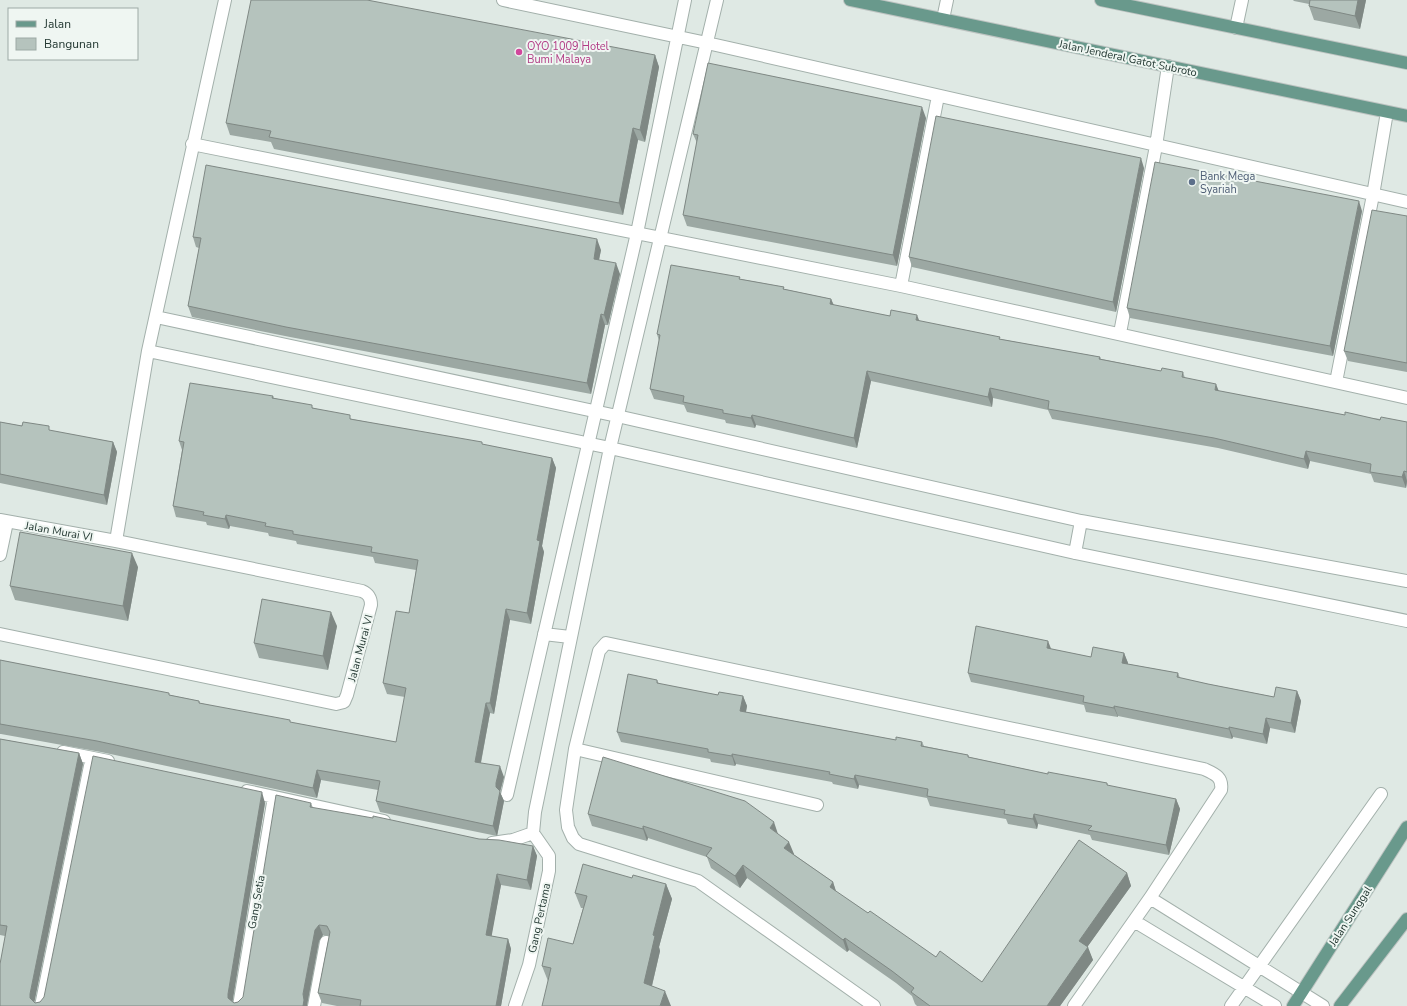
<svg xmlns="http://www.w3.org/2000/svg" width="1407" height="1006" font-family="'Nunito Sans',sans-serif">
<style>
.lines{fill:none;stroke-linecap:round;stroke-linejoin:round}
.minor-casing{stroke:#a3b0ab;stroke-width:14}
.major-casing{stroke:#bdc3c1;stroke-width:14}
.minor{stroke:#fff;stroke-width:12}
.major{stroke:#69998c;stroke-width:12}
.wall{fill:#9ca8a3}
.shaded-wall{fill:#7f8884}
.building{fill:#b5c3bd;stroke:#7f8884}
.hotel-dot{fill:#d1479c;stroke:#eff6f2;stroke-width:1.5}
.service-dot{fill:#5c6f8a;stroke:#eff6f2;stroke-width:1.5}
.labels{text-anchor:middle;stroke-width:4;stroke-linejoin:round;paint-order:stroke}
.hotel-label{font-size:11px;fill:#b23c85;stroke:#eff6f2;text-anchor:start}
.street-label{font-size:11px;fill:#223731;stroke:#eff6f2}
.service-label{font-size:11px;fill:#4e5e75;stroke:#eff6f2;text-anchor:start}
</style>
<rect width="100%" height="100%" fill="#dfe9e4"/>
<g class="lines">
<!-- minor casing -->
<g class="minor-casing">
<path id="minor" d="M503,0l204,43 700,159
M943,19l4,-19
M1236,28l6,-28
M192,144l709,142 506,112
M901,286l37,-190
M156,317l461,99 464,105 326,60
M1120,333l36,-187 12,-80
M148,351l462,97 465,105 332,68
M1336,382l37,-187 14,-83
M0,520l116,21 246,50c7,3 9,7 9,14l-24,90 -3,7 -8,2 -336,-70
M116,541l32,-190 77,-351
M1075,553l6,-32
M0,555l7,-33
M544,634l26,3
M575,749l242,56
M63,752l45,9
M247,791l137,30
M507,795l130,-562 48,-233
M533,833l2,-21 75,-364 107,-448
M492,843l21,-3 20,-7
M1150,898l173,108
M1134,921l141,85
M41,1006l49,-240
M239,1006l35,-209
M314,1006l12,-64
M515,1006l14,-41 20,-94v-15l-16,-23
M874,1006l-176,-125 -119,-37 -6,-6 -5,-11 -2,-17 9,-61 24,-98 7,-8 598,126c11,5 19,8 17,21l-71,108 -76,108
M1231,1006l150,-212"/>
</g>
<!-- major casing -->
<g class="major-casing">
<path id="major" d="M850,0l557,116
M1101,0l306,63
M1293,1006l114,-179
M1340,1006l67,-87"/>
</g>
<!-- minor -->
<use href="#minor" class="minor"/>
<!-- major -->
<use href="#major" class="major"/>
</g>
<!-- wall -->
<path class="wall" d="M1293,0h73l-6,29 -46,-9 -5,-14v-2l-15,-3z
M655,55l4,12 -14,75 -7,-2 -15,75 -349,-66 -3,-7 -41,-7 -4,-12z
M926,118l-29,148 -210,-40 -4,-11 14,-72 -4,-9z
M1144,168l-28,144 -204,-45 -3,-10z
M1362,211l-29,145 -203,-38 -3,-10z
M1407,216v156l-59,-11 -4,-10z
M193,237l408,13 -2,10 21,14 -12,51h-3l-14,69 -301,-57 -98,-20 -4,-11 11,-58 -3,-1z
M740,279l44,8v2l47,10 3,6 56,11 29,5 81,18 100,18 1,2 60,12 22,1 2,6 34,13 126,24 62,7v61l-1,5 -32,-6 -3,-8 -61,-13 -2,8 -90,-21 -166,-29 -4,-9 -55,-12 -1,9 -121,-26 -14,67 -101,-23 -1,3 -29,-5 -1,-3 -38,-8 -3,-7 -30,-6 -4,-10 9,-48 -2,-7z
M273,396l1,2 40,10 38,11 200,39 4,10 -14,78 2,6 -13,72 -21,-4 -16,94 -4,-1 -9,50 23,14 -4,15 4,9 -7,35 -117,-24 -4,-11 2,-11 -57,-10 -4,18 -216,-46 -100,-18h-1v-74l199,41 1,2 91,20 105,19 9,-45 -18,-3 -4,-11 26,-70 7,-43 -41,-7 -2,-6 -76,-13 -1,-3 -27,-5 -1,-3 -38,-7 -1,3 -22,-4 -1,-3 -30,-5 -3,-11 9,-56 -3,-9z
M0,422l113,20 4,10 -10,53 -107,-22z
M138,567l-10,54 -113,-21 -5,-14z
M337,626l-9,44 -69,-12 -5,-15z
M1051,649l40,8 33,-4 4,10v1l50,9 2,5 28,6 66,13 23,-6 4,10 -6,32 -25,-5 -3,16 -34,-7 -1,2 -114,-23v1l-32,-5 -2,-7 -113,-23 -3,-9z
M657,680l2,4 59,11 25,1 4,10 -1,6 150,28 26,2 2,4 44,9 1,2 79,17 59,9 1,3 68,13 4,10 -11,46 -77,-15 -2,-5 -52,-11 -1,5 -29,-5 -2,-5 -76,-13 -3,-8 -68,-13 -1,4 -25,-5 -1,-2 -96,-18 -1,2 -24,-4 -1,-3 -89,-17 -4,-10z
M0,739l79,14 4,11 -49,238 1,1 5,-1 225,-199 -33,199 2,1 4,-1 5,-5 68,-194 2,5 166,31 54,7 4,10 -6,34 -30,-5 -10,51 17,3 3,10 -10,57h-164l-15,-3 -4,-10 11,-57 -6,-1 -4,6 -12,64 -307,1 5,-70 -5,-1z
M588,814l190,20 16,20h-1l40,28 3,10 32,21 68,44 46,25 145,-109 4,13 -44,61 6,13 -33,46h-143l-2,-2 -3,-8 -16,-13 -47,-33 -2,2 -100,-74 -7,10 -29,-20 -4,-11 -59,-19 -1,3 -55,-15z
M632,878l34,6 6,15 -13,48 1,4 -8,35 19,20 -123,-25 -6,-15 31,-22 10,-36h-2l-6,-15z"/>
<!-- shaded-wall -->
<path class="shaded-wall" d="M1358,0h8l-6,29 -5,-13z
M655,55l4,12 -14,75 -5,-12z
M922,107l4,11 -29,148 -4,-11z
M633,128l5,12 -15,75 -4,-12z
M1141,158l3,10 -28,144 -3,-10z
M1359,201l3,10 -29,145 -3,-10z
M597,239l4,11 -4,19 -3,-10z
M616,263l4,11 -12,51 -4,-10z
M831,299l4,10 -5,-5z
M601,314l4,11 -14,69 -4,-11z
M917,315l4,10 -5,-5z
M867,371l4,10 -14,67 -3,-10z
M1216,384l4,10 -5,-4z
M990,388l3,10 -1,9 -4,-10z
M752,415l4,10 -1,3 -4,-10z
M113,442l4,10 -10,53 -3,-10z
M1306,451l4,10 -2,8 -4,-10z
M552,458l4,10 -14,78 2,6 -13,72 -4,-11 10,-73z
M1404,471l3,10 -1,7 -4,-11z
M226,515l4,11 -1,3 -4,-10z
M132,553l6,14 -10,54 -5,-15z
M506,609l4,11 -16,94 -4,-11z
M331,612l6,14 -9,44 -5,-14z
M1048,641l4,10 -5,-3z
M1124,653l4,10 -2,10 -4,-10z
M1297,691l4,10 -6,32 -4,-10z
M743,696l4,10 -3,15 -4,-10z
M486,703l4,10 -11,59 -4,-10z
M1114,706l4,10v1l-4,-9z
M1266,718l4,10 -3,16 -4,-10z
M1229,727l4,10 -1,2 -3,-10z
M79,753l4,11 -49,240 -4,-6v-4z
M732,754l4,10 -1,2 -3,-10z
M500,766l4,11 -4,15 4,9 -7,35 -4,-10 3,-39v-4z
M317,770l4,10 -4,18 -4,-10z
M855,775l4,10 -1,4 -4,-10z
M262,792l3,11 -33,202 -4,-7v-4z
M1176,799l4,10 -11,46 -3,-10z
M1034,814l4,10 -1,5 -4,-10z
M774,822l4,12 -8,-6z
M643,826l5,12 -1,3 -4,-12z
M789,842l5,12 -5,7 -5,-13z
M533,846l4,10 -6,34 -4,-10z
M743,865l4,13 -7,10 -5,-12z
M1127,873l4,13 -48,67 -4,-12z
M497,874l4,11 -11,60 -4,-10z
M833,882l4,12 -7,-7z
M666,884l6,15 -13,48 1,4 -11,47 -5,-15 9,-48z
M319,925l4,10 -4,6 -12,64v1h-4v-12l12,-64z
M845,938l4,12 -2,2 -4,-12z
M508,939l3,10 -10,57h-5z
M1088,947l5,13 -33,46h-13z
M665,991l6,15h-11z"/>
<!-- building -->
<path class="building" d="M251,0h116l288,55 -15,75 -7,-2 -14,75 -350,-66 2,-6 -45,-8z
M1310,0h48l-3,16 -46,-10z
M708,63l214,44 -29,148 -210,-40 15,-80 -5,-1z
M936,116l205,42 -28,144 -204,-45z
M1155,162l204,39 -29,145 -203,-38z
M206,165l391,74 -3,20 22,4 -12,52 -3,-1 -14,69 -301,-56 -98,-21 13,-68 -8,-1z
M1372,210l35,6v147l-63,-12z
M671,265l69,12 -1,2 45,8 -1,2 48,10 -1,5 60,12 1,-6 26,5 -1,5 84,17 -1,2 101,18 -1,2 62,12 1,-3 21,4 -1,5 34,7 -1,6 130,25v-3l35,8 1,-3 26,5v50l-3,-1 -2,6 -32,-5 1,-8 -65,-13 -2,8 -90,-21 -166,-29 1,-8 -59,-13 -2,9 -121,-26 -13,67 -102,-23 -1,3 -28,-5v-3l-40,-8 1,-6 -34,-7 10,-54 -3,-1z
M190,383l83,13 -1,2 40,7v3l38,7v4l132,23v2l70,14 -15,82 3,1 -13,72 -21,-4 -16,94h-4l-11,59 25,4 -4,17v4l4,4 -7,35 -117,-25 4,-20 -63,-11 -4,18 -216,-47 -97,-17v-64l169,33v2l30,6v2l91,17v2l106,20 10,-54 -23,-5 13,-72 13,2 9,-53 -47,-8 1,-5 -79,-13v-3l-28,-5 1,-3 -40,-8 -1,4 -22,-4 1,-3 -31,-6 11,-64 -5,-1z
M0,422l22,4 1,-4 26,4v4l64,12 -9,53 -104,-21z
M20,532l112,21 -9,53 -113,-20z
M262,599l69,13 -8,44 -69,-13z
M976,626l72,15 -1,7 44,9 2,-10 31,6 -2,10 56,10 -1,4 31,7 66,13 2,-10 21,4 -6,32 -25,-5 -3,16 -34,-7v2l-115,-23v2l-31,-6 1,-6 -116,-23z
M628,674l29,6v3l61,12 1,-3 24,4 -3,15 156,29v-3l26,5 -1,4 47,9v2l80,17v-2l59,11v2l69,14 -10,46 -78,-15 4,-4 -58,-12 -1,5 -29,-5 1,-4 -78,-14 1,-7 -73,-14 -1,4 -25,-5 1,-2 -98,-18v2l-24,-4v-3l-91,-17z
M0,739l79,14 -49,241v4l5,5 5,-1 4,-5 49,-241 169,36 -34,202v4l6,5 4,-1 5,-5 33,-202 35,8 -1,4 63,11v-2l106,23 20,1 34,6 -6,34 -30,-6 -11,61 22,4 -12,67h-136l1,-6 -43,-7 12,-61 -3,-6 -8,-1 -4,5 -12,64 1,6 -1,6h-303v-42l7,-38 -7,-1z
M603,757l142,44 29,21 -4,6 19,14 -5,6 49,34 -3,5 38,26 2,-2 66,46 4,-6 42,31 97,-142 48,33 -48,68 9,6 -41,59h-117l-19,-14 3,-4 -22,-17 -47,-33 -2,2 -100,-75 -8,11 -29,-20 6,-8 -69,-22v3l-55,-15z
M583,864l49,14 1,-3 33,9 -13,51 2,1 -11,47 21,8 -5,15h-118l9,-38 -9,-2 6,-28 25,6 14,-48 -12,-3z"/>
<!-- markers -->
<circle class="hotel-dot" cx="519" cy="52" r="4"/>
<circle class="service-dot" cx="1192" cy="182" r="4"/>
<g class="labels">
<!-- hotel labels -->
<g class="hotel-label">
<text x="527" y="50">OYO 1009 Hotel<tspan x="527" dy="13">Bumi Malaya</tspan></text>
</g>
<!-- street labels -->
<g class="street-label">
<text transform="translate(1128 58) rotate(12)" y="4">Jalan Jenderal Gatot Subroto</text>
<text transform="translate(59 531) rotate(10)" y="4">Jalan Murai VI</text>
<text transform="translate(360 648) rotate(-75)" y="4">Jalan Murai VI</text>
<text transform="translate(256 902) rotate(-80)" y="4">Gang Setia</text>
<text transform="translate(1350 916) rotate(-57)" y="4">Jalan Sunggal</text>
<text transform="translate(539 918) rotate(-78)" y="4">Gang Pertama</text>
</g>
<!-- service labels -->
<g class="service-label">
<text x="1200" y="180">Bank Mega<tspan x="1200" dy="13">Syariah</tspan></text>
</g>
</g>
<!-- legend -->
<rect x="8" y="8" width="130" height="52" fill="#eff6f2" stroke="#9daaa5"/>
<rect x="16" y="21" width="20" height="6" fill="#69998c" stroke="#9daaa5"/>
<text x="44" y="28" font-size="12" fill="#223731">Jalan</text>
<rect x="16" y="38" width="20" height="12" fill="#b5c3bd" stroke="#9daaa5"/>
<text x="44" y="48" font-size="12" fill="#223731">Bangunan</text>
</svg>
